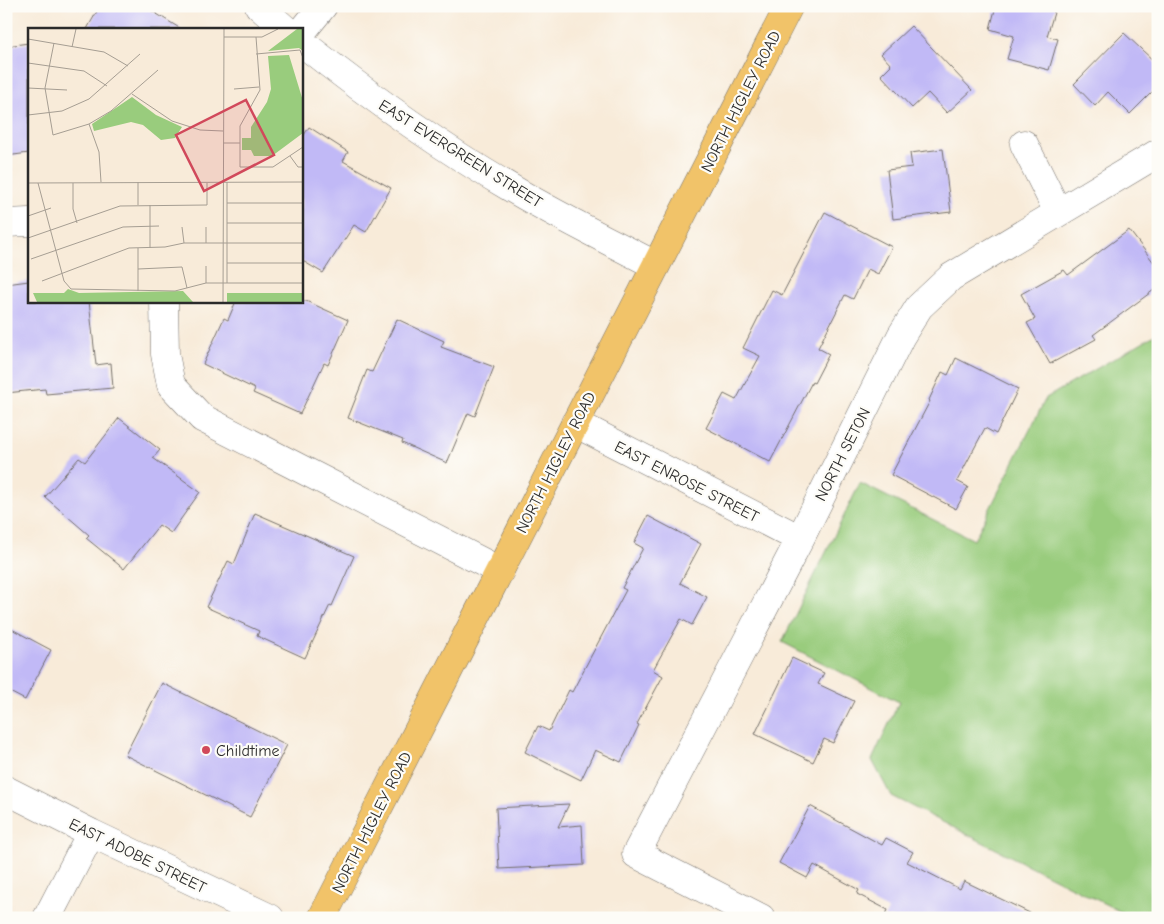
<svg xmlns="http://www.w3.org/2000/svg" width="1164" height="924" font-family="'Comic Neue',sans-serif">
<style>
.green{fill:#99cc7d;stroke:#627c54}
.building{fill:#c1b9f6}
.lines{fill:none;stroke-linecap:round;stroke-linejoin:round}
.minor-casing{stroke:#736e68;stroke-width:29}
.major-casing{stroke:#736e68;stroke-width:29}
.minor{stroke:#fff;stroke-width:28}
.major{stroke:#f1c369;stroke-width:28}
.poi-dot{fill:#d1495b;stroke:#fdfcf7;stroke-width:2}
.labels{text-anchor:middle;stroke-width:4.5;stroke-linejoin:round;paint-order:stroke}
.street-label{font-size:16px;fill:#2b2b2b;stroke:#fdfcf7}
.poi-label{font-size:16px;fill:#2b2b2b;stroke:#fdfcf7;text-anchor:start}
.inset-road{fill:none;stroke:#a69e93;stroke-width:1}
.view{fill:#d1495b;fill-opacity:0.15;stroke:#d1495b;stroke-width:2.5}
.inset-edge{fill:none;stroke:#2b2b2b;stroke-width:2.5}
</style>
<rect width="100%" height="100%" fill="#fdfcf7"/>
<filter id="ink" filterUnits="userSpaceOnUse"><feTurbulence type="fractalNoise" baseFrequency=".02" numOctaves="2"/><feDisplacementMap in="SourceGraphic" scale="10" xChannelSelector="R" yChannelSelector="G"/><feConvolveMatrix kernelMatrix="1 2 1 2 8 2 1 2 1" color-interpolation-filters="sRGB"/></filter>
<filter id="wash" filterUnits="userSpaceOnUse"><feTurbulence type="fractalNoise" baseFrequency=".0096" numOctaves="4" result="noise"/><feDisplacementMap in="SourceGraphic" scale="20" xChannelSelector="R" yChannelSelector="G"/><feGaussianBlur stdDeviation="1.12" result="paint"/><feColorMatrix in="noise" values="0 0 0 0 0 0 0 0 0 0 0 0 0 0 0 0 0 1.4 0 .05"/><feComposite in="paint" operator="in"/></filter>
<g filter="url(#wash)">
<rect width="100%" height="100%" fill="#f8ebd9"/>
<!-- green -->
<path class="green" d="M1158,333v581l-25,4 -242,-122 -19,-36 27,-58 -117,-60 78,-159 114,57 72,-142z"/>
<g id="blocks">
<!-- building -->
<path class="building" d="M100,6h44l37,23h-94z
M996,6h60l-9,30 11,3 -9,31 -42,-11 7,-23 -24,-7z
M911,26l61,64 -25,23 -19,-20 -16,15 -31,-33 10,-10 -10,-11z
M1124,33l34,32v21l-28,28 -22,-22 -13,14 -21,-22z
M29,43v110l-23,3v-110z
M309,127l39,25 -5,9 48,27 -25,44 -12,-7 -31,48 -22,-13v-120z
M943,149l8,63 -58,7 -6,-49 25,-3 -2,-14z
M825,212l67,35 -14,27 -10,-5 -15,30 -8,-4 -27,53 11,6 -15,29 -2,-1 -42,80 -64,-34 18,-34 12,6 24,-44 -17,-8 29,-58 10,5z
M1129,230l29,38v19l-65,48 3,4 -46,25 -23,-41 8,-4 -14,-25 43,-24 4,5z
M29,281v20h60l7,64 15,-2 2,25 -67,6 -1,-5 -39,4v-109z
M236,301h70l42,19 -20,45 -4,-2 -24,51 -47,-21 2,-4 -52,-25 21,-46 4,2z
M397,319l47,22 -3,6 53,20 -19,49 -7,-3 -21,50 -45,-20 1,-3 -55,-22 19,-48 5,2z
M956,358l62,31 -22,45 -11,-6 -28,53 11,6 -12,22 -65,-34 39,-74 -1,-1 13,-28 6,3z
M119,418l41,32 -7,8 47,34 -29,41 -12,-8 -35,44 -38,-31 3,-3 -44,-38 34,-39 6,4z
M255,513l99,43 -22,50 -2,-1 -25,53 -48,-22 2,-5 -53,-24 22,-46 6,3z
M648,516l53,28 -21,39 27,14 -15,28 -11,-6 -28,51 10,6 -26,48 2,1 -18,37 -26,-12 -14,30 -56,-28 13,-26 11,5 20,-41 3,2 54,-102 -4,-2 21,-40 -9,-5z
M6,626l45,24 -26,50 -19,-10z
M792,658l32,15 -6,11 36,17 -21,42 -9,-4 -11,23 -58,-28z
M162,683l125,62 -37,72 -125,-62z
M569,804l-11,23 24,-2 2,40 -85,4 -3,-61z
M810,806l72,39 4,-7 27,14 -6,10 53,27 4,-8 76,37h-156l4,-8 -31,-16 2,-4 -45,-25 -7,13 -28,-15z"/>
</g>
</g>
<g filter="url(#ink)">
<use href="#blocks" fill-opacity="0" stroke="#736e68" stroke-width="1"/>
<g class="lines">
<!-- minor casing -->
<g class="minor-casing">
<path id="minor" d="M259,6l26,23
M301,33l22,-27
M301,42c67,53 136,103 210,146 47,28 96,52 144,77
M1024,144l34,68
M6,223l23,-1
M164,301l1,53 6,31 31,33 298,153
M575,423l225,116
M6,790l85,43 179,85
M47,918l44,-85
M761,918l-125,-64 164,-315 101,-203 18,-29 32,-30 207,-124"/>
</g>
<!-- major casing -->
<g class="major-casing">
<path id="major" d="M322,918l467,-912"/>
</g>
<!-- minor -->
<use href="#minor" class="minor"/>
<!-- major -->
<use href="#major" class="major"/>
</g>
</g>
<!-- markers -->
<circle class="poi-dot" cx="206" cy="750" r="5"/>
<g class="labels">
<!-- street labels -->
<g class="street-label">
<text transform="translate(740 101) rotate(-63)" y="6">NORTH HIGLEY ROAD</text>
<text transform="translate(461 153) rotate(32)" y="6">EAST EVERGREEN STREET</text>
<text transform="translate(842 454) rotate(-63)" y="6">NORTH SETON</text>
<text transform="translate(555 462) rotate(-63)" y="6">NORTH HIGLEY ROAD</text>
<text transform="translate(687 481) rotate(27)" y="6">EAST ENROSE STREET</text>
<text transform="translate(371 822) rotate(-63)" y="6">NORTH HIGLEY ROAD</text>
<text transform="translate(138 855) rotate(26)" y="6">EAST ADOBE STREET</text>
</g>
<!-- poi labels -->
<g class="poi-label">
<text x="216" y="756">Childtime</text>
</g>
</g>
<!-- overview -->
<g transform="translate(28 28)">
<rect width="275" height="275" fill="#f8ebd9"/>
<path d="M269,1h6v22l-4,-3 -31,3zM261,27l14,46v32l-31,23h-18l-3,-6h-9v-12h9v-11l16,-25 4,-13 -3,-33zM104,69l24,18 26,12 -7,11 -14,2 -18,-15 -12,-3 -37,9 -2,-7zM40,261l11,4 104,-2 10,11h-156l-4,-9h31zM199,265h76v9h-76z" fill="#99cc7d"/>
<path class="inset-road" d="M196,9h38l16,-8M228,9l4,53 -20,36v41h33l30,-20M0,11l76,13 24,14M26,15l-9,45 8,47 36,-11 22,-13 47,-41M44,19l4,-18M228,26l44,-4 3,8M0,35l56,8 23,15M0,60l39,2M206,61l25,-2M104,66l40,27 28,9 23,1M0,87l34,-4 27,-12 51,-45M61,96l10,28 2,30M195,115h17M262,128l8,11h5M110,154v23M0,155l275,-1M10,155l26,98 7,8 104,2 31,-8h97M45,155v26l4,14M199,175h76M0,188l23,-8M199,195h76M154,199l2,16M178,199v16M0,210l92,-32 87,-1v-22M110,220v43M122,220v-43M3,231l92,-32 36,-1M199,235h76M110,241l44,-2 5,21M14,253l87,-33 36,-1 19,-4h119M178,255v-17M199,255v-101M195,274l1,-273"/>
<path class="view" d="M218,72l28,55 -70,36 -28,-56z"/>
<rect width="275" height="275" class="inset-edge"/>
</g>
<!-- margin -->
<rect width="1164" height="924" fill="none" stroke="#fdfcf7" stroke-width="25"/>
</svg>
